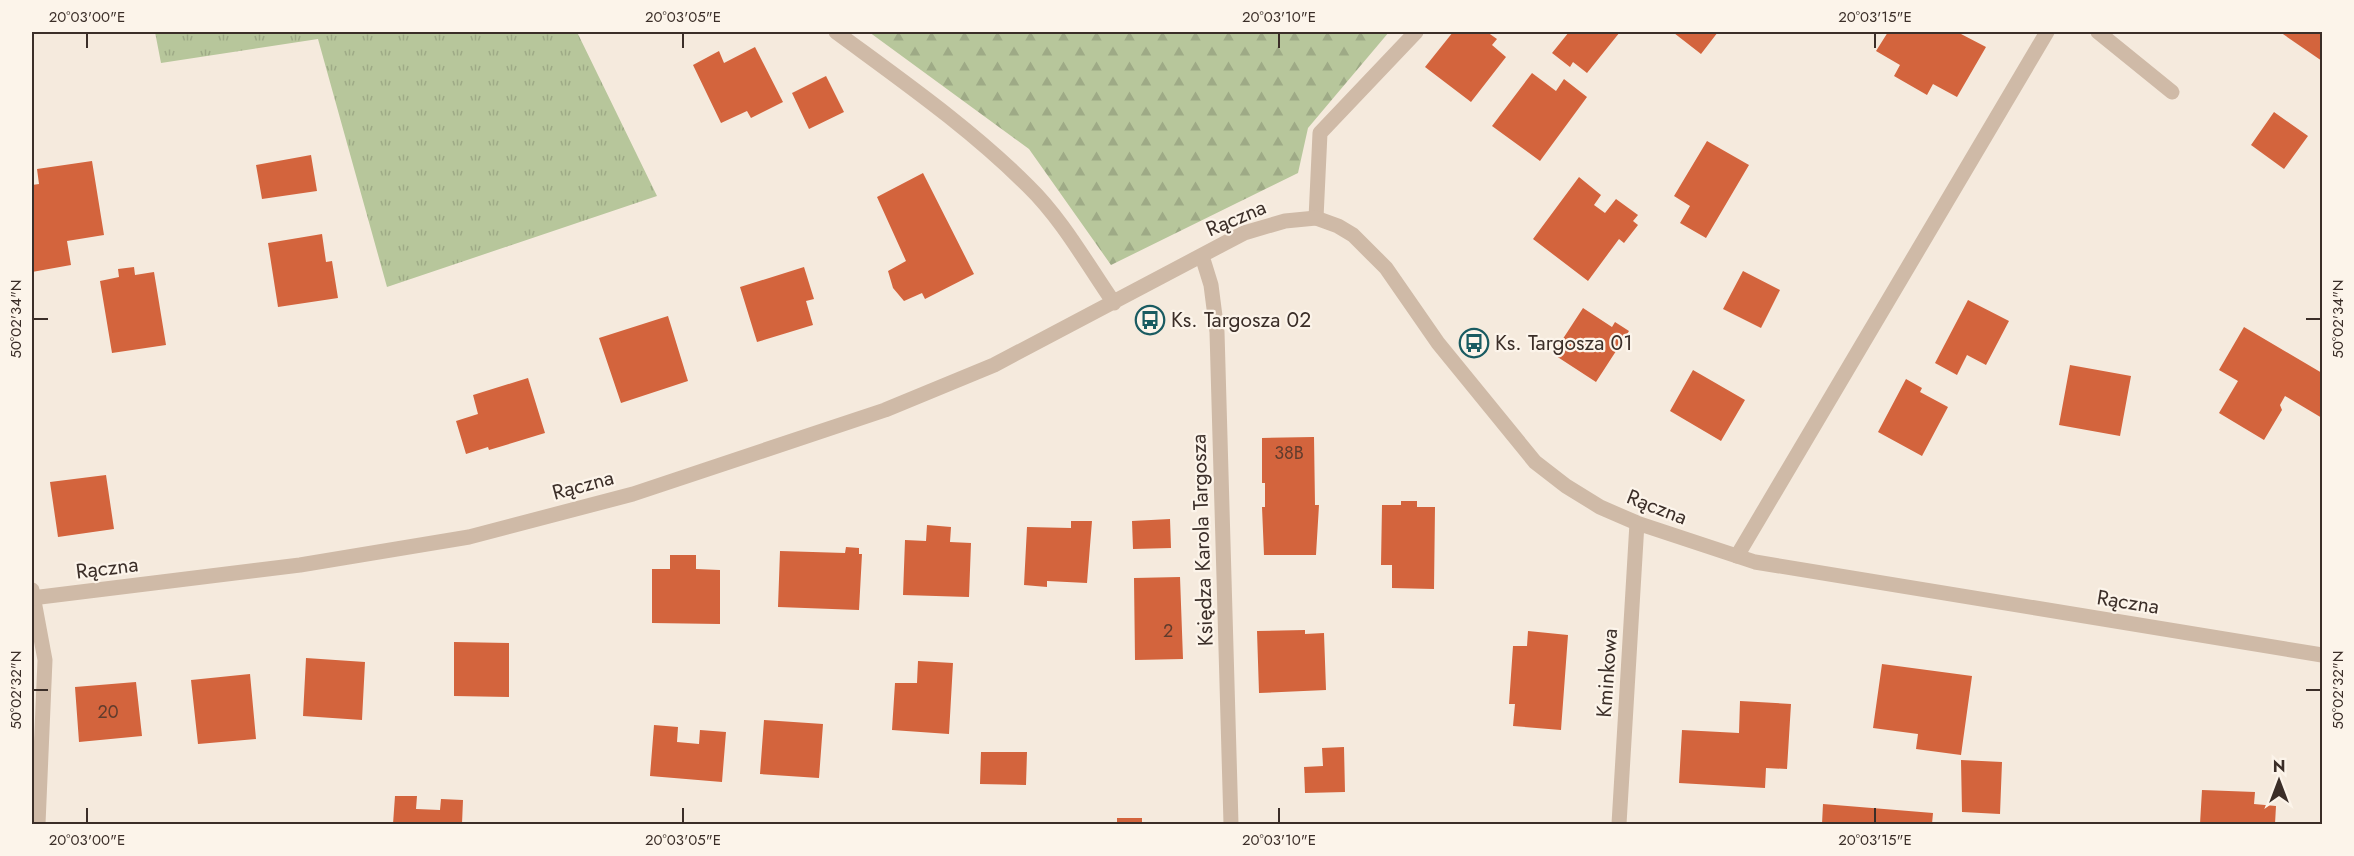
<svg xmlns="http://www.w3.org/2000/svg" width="2354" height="856" font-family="Jost,sans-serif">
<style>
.grass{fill:url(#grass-tufts)}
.forest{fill:url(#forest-firs)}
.building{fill:#d3643d}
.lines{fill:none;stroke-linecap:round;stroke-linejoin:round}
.service{stroke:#cfbaa7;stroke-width:15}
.minor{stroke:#cfbaa7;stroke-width:15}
.ticks{fill:none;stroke:#3b2e28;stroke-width:2}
.labels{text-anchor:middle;stroke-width:4.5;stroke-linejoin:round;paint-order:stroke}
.number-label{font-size:18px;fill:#613c2d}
.street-label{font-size:21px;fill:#3b2e28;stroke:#fcf4ea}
.poi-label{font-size:21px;fill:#3b2e28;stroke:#fcf4ea;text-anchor:start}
.neatline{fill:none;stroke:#3b2e28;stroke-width:2}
.ticks-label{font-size:15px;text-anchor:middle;fill:#3b2e28}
</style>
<defs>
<pattern id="grass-tufts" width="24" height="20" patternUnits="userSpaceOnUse" patternTransform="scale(1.5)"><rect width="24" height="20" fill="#b7c69b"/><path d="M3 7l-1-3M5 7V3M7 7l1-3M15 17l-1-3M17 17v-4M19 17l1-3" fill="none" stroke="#9eaa86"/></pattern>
<pattern id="forest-firs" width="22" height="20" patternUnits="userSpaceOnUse" patternTransform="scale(1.5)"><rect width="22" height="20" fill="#b7c69b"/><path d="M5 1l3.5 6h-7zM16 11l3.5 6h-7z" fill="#9eaa86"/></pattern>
</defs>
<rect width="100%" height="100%" fill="#f5eadd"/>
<!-- grass -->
<path class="grass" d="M155,32h422l80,164 -270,91 -69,-248 -157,24z"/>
<!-- forest -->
<path class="forest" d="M869,32h520l-81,96 -10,45 -187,92 -82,-116z"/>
<!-- building -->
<path class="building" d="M1453,32h34l10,7 -5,6 14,12 -35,45 -46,-35z
M1569,32h51l-33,41 -14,-11 -3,5 -18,-14z
M1675,32h43l-17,22 -27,-21z
M1888,32h75l-2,2 25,13 -29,50 -24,-13 -6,11 -33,-19 6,-11 -24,-14z
M2280,32h42v29z
M755,47l28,55 -32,16 -4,-7 -26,12 -28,-58 26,-14 5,12z
M1532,73l24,18 8,-12 23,18 -47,64 -48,-35z
M826,76l18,36 -35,17 -17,-36z
M2274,112l34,24 -24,33 -33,-24z
M1707,141l42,24 -43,73 -26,-15 10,-17 -16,-10z
M311,155l6,36 -55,8 -6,-34z
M92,161l12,74 -37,6 4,24 -39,7v-87l7,-1 -2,-15z
M923,173l51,101 -49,25 -3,-6 -18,8 -11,-13 -5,-17 18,-10 -29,-64z
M1579,177l22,18 -7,10 11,8 11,-14 22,16 -5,6 5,4 -14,18 -5,-4 -31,42 -55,-42z
M322,234l4,28 6,-1 6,37 -60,9 -10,-64z
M134,267l1,8 19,-3 12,73 -54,8 -12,-72 19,-4 -1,-8z
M804,267l10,32 -8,2 7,24 -56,17 -17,-55z
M1743,271l37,19 -19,38 -38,-19z
M1968,300l41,21 -23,44 -19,-10 -10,20 -22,-12z
M1583,308l29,19 3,-5 14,9 -33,51 -43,-28z
M668,316l20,65 -67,22 -22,-65z
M2244,327l78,46v45l-37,-22 -5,9 2,5 -18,30 -45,-27 19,-32 -19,-11z
M2070,365l61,11 -11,60 -61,-11z
M1693,370l52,30 -24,41 -51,-30z
M528,378l17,55 -56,17 -1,-3 -22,7 -10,-33 22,-7 -5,-19z
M1906,379l16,9 -2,4 28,15 -26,49 -44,-24z
M1314,437l1,68h4l-3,50h-52l-2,-48h3v-24h-3v-45z
M106,475l8,54 -56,8 -8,-55z
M1401,501h16v6h18l-1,82 -42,-1v-23h-11l1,-60h19z
M1170,519l1,29 -38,1 -1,-28z
M1071,521h21l-5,62 -40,-2v6l-23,-2 3,-58 44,1z
M927,525l24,2 -1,15 21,1 -2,54 -66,-2 2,-55 21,1z
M846,547l13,1v6h3l-3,56 -81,-3 2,-56 65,2z
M670,555h26v14l24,1v54l-68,-1v-54h18z
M1180,577l3,82 -48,1 -1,-82z
M1305,630v4l19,-1 2,57 -67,3 -2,-62z
M1528,631l40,4 -7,95 -48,-4 2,-22h-6l4,-58h14z
M454,642l55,1v54l-55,-1z
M306,658l59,4 -3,58 -59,-4z
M918,661l35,2 -4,71 -57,-4 3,-47h22z
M1882,664l90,12 -11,79 -45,-6 2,-15 -45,-6z
M250,674l6,65 -58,5 -7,-64z
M136,682l6,54 -63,6 -4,-55z
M1740,701l51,3 -4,65 -21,-1 -1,20 -86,-5 3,-53 57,3z
M764,720l59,4 -4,54 -59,-4z
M654,725l24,2 -1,15 22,2 1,-14 26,2 -4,50 -72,-6z
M1344,747l1,45 -40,1 -1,-26 19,-1 -1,-18z
M981,752h46l-1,33 -46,-1z
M1961,760l41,2 -2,52 -38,-2z
M2202,790l53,2 -1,12 22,2 -1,18h-75z
M395,796h22l-1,13 24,1 1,-11 22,1 -1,24h-69z
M1823,804l110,9 -1,11h-110z
M1117,818h25v6h-25z"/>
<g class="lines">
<!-- service -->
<path class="service" d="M2098,32l74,60
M1316,218l4,-85 96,-101
M1737,556l310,-524
M32,590l13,70 -7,164"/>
<!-- minor -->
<path class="minor" d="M836,32c65,48 134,96 192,154 34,33 59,78 86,117
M1202,256l9,29 6,47 14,492
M32,598l268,-33 169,-28 164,-43 252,-84 109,-45 250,-132 41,-12 31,-3 22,8 15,9 33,33 52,75 97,119 31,24 34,21 37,16 118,39 567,93
M1619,824l18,-301"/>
</g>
<!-- ticks -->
<path class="ticks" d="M87,33v15M683,33v15M1279,33v15M1875,33v15M33,319h15M2306,319h15M33,690h15M2306,690h15M87,808v15M683,808v15M1279,808v15M1875,808v15"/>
<!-- icons -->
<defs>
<g id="bus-ring" transform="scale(1.5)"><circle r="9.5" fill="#fcf4ea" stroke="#195b61" stroke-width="1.5"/><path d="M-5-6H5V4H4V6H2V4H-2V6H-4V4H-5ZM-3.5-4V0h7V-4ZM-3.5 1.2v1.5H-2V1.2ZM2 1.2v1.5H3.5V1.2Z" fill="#195b61"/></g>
</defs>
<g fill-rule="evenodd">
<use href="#bus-ring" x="1150" y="320"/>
<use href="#bus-ring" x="1474" y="343"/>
</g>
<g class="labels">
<!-- number labels -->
<g class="number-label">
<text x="1289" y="459">38B</text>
<text x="1168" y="637">2</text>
<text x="108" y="718">20</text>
</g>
<!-- street labels -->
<g class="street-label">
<text transform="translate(1236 218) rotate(-23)" y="7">Rączna</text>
<text transform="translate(583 485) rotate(-15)" y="7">Rączna</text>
<text transform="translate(1657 507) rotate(21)" y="7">Rączna</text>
<text transform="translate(1202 540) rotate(-92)" y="7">Księdza Karola Targosza</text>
<text transform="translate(107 568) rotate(-7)" y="7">Rączna</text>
<text transform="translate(2128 602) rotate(9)" y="7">Rączna</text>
<text transform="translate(1607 673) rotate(-86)" y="7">Kminkowa</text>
</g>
<!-- poi labels -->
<g class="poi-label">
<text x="1171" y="327">Ks. Targosza 02</text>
<text x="1495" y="350">Ks. Targosza 01</text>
</g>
</g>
<!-- border -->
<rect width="2354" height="856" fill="none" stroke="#fcf4ea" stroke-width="66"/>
<!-- north arrow -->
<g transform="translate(2279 781)" stroke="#fcf4ea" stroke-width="4.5" paint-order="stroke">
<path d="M0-4.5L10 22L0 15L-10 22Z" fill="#3b2e28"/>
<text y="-9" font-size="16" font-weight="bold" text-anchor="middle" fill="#3b2e28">N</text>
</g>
<rect x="33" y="33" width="2288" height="790" class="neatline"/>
<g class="ticks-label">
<text x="87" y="22">20°03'00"E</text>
<text x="683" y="22">20°03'05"E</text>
<text x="1279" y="22">20°03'10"E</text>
<text x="1875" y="22">20°03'15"E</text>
<text transform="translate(16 319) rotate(-90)" y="5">50°02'34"N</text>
<text transform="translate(2338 319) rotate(-90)" y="5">50°02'34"N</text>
<text transform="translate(16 690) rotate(-90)" y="5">50°02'32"N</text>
<text transform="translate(2338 690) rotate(-90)" y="5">50°02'32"N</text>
<text x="87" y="845">20°03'00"E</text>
<text x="683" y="845">20°03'05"E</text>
<text x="1279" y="845">20°03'10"E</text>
<text x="1875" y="845">20°03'15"E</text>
</g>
</svg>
